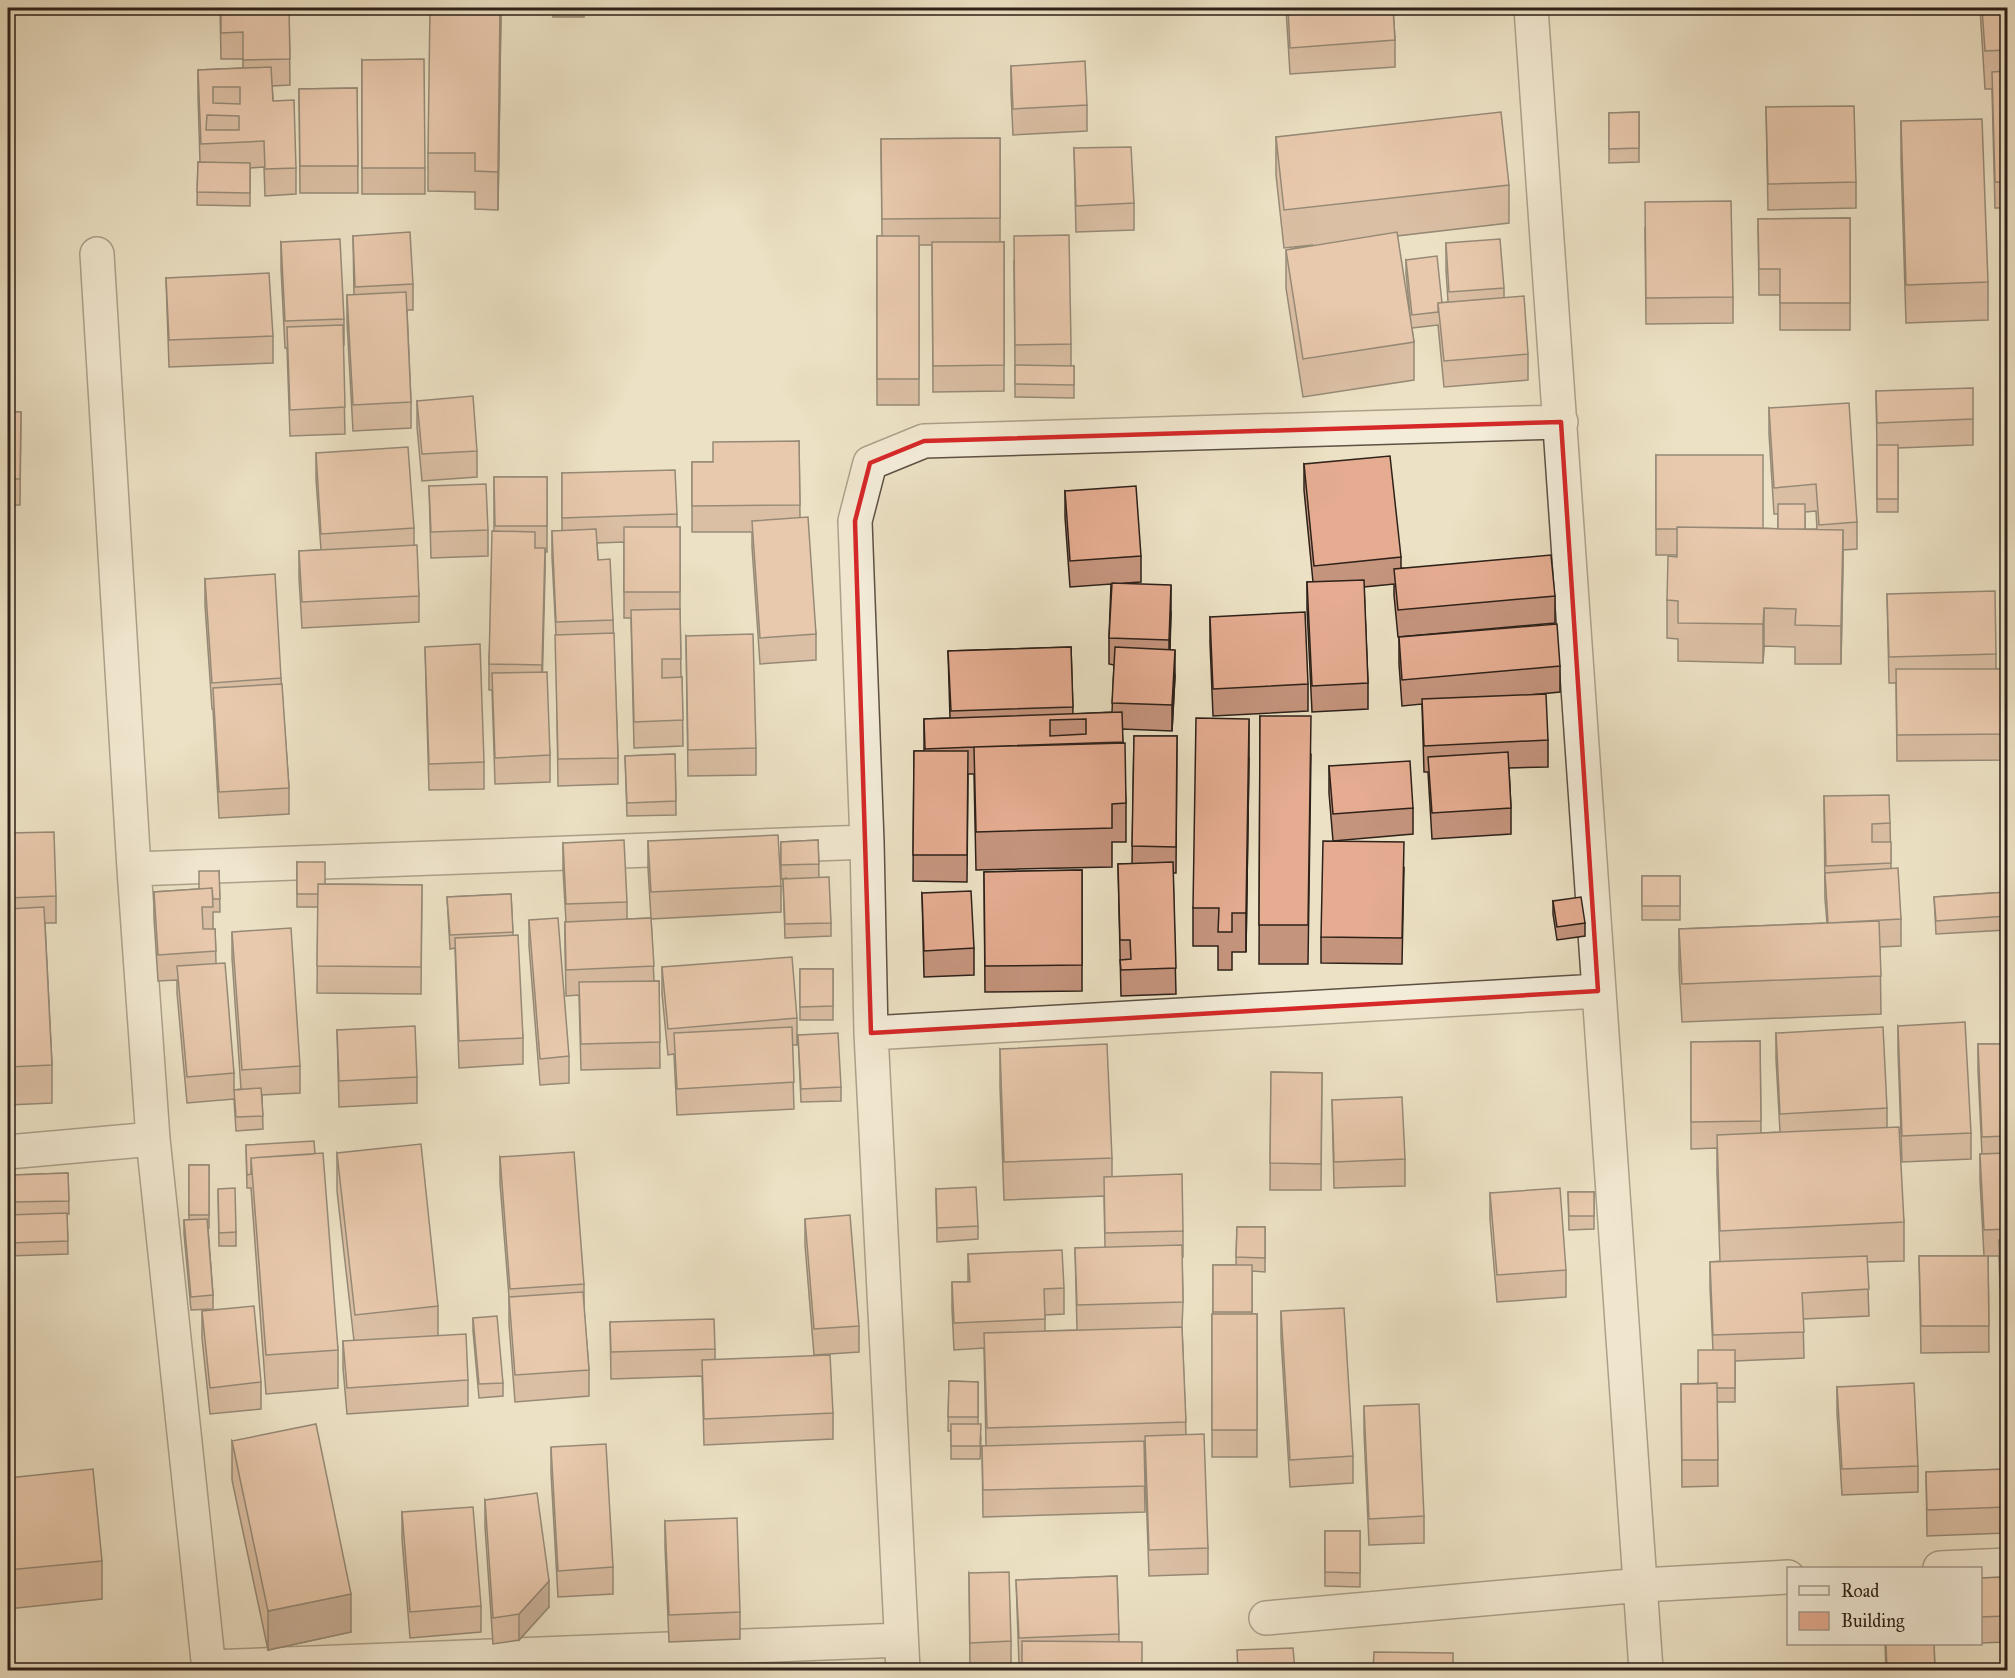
<svg xmlns="http://www.w3.org/2000/svg" width="2015" height="1678" font-family="'IM FELL Great Primer',serif">
<style>
.lines{fill:none;stroke-linecap:round;stroke-linejoin:round}
.street-casing{stroke:#5d5144;stroke-width:36}
.street{stroke:#f3ecd9;stroke-width:33}
.wall{fill:#c5947d;stroke:#2d2119;stroke-width:1.5;fill-rule:evenodd}
.shaded-wall{fill:#a07866;stroke:#2d2119;stroke-width:1.5}
.building{fill:#e5ac91;stroke:#2d2119;stroke-width:1.5;fill-rule:evenodd}
.marked{fill:none;stroke:#d62828;stroke-width:4.5;stroke-linejoin:round}
</style>
<rect width="100%" height="100%" fill="#ece1c4"/>
<filter id="stains"><feTurbulence type="fractalNoise" baseFrequency=".00333" numOctaves="4"/><feColorMatrix values="0 0 0 0 .2 0 0 0 0 .09 0 0 0 0 .02 0 0 0 .5 -.17"/></filter>
<radialGradient id="worn" r=".72"><stop offset=".6" stop-color="#630" stop-opacity="0"/><stop offset="1" stop-color="#630" stop-opacity=".3"/></radialGradient>
<g class="lines">
<!-- street casing -->
<g class="street-casing">
<path id="street" d="M1531,8l115,1662
M97,254l37,615 19,270 56,531
M134,869l733,-27
M871,1033l727,-42
M8,1152l145,-13
M1940,1568l68,-3
M1266,1618l376,-33 146,-8
M209,1667l692,-27
M903,1670l-32,-637 -4,-191 -12,-321 15,-58 54,-22 637,-19"/>
</g>
<!-- street -->
<use href="#street" class="street"/>
</g>
<!-- wall -->
<path class="wall" d="M220,8h69l1,77 -18,1 1,15 23,67v26l-31,2 -1,-29 -14,1v38l-53,-1 1,-43h2l-2,-66v-26l45,-2v-9h-22z
M501,8l-3,202 -23,-1v-17l-47,-1v-38z
M553,8h31v9h-31z
M1286,8h107l2,32v27l-105,7z
M1980,8h27v200h-12l-3,-119h-7z
M362,60l63,108v26h-63z
M1011,66l76,39v26l-74,4 -2,-42z
M357,88l1,105h-58l-1,-104z
M1766,107l90,75v26l-88,2z
M1639,112v50l-30,1v-50z
M1901,121l87,161v38l-82,3 -5,-164z
M1276,137l233,48v38l-112,13 14,89 -5,-52v-13l36,43 6,-1 -2,-32v-27l58,45v10l24,56v26l-84,7 -6,-62 -26,3 2,14v38l-111,17 -17,-109v-38l27,-5 -29,3 -8,-73z
M1000,138v104h4v149l-71,1 -1,-147h-13v160h-42v-169h5l-1,-97z
M1074,148l60,55v27l-58,2z
M1850,218v112h-70v-35h-21l-1,-76z
M1645,228l88,69v26l-87,1z
M353,236l60,48v26h-6l4,92v26l-58,3 -6,-109v-27h7z
M281,242l63,77v26h-1l2,89 -55,2 -3,-88h-2l-4,-80z
M1014,262l57,82v22h3v32l-59,-1v-30z
M166,278l107,58v27l-104,4z
M1876,391l97,28v26l-75,3v64h-21v-63z
M417,401l60,50v26l-55,4 -5,-54z
M1769,408l88,114v27l-14,1 -2,114h-46v-17l-31,-1 -1,17 -85,-2v-22l-11,-1v-38l10,-45h-21v-100l107,73 15,1v-15h-4l-5,-80zM1816,511l1,18h-12v-17z
M8,412h13l-1,93h-12z
M799,441l1,76 16,117v26l-56,4 -8,-117v-15h-60v-70h21z
M316,453l98,75v17l5,51v26l-117,6 -3,-50v-27l22,-1 -5,-71z
M1304,464l97,93v11l154,28v27l-157,14 -4,-42v-11l-30,3 4,96v26l-56,3 -5,-104v-26h6l-9,-92z
M562,473l115,41v13h3v82l1,68h1l1,69 -49,2 -3,-130h-7v-76l-27,1 1,17 15,60 5,138v26l-60,2 -2,-151 -4,-78v-26h10z
M494,477h53v75h-2l-3,120 8,83v27l-55,2 -3,-94h-3v-26l5,-133z
M429,486l59,44v26l-57,2z
M1065,491l76,65v26l-16,1 46,29 -1,38 5,26 -3,55 -50,-2 4,74v39h-14v25l-136,3 -2,-96h-6l-1,108 -54,-1 1,-130h10v-32l26,-1 -2,-67 123,-4 2,67 39,-2 2,-47 -5,-1v-26l2,-54 -41,3 -5,-70z
M205,579l76,99 8,110v26l-70,4 -6,-109h-1l-7,-104z
M1887,594l109,60v15h11v91l-110,1 -1,-78h-7z
M1210,617l98,67v27l-95,5 -3,-73z
M686,636l70,112v27l-68,1z
M1399,637l161,29v26l-30,3 18,45v27l-39,1 2,40v26l-79,5 -4,-67h-4l-2,-68 -20,2 -3,-42z
M425,647l59,115v27l-55,1z
M1260,716l51,38 -3,210h-49z
M1134,736h43l-1,137h-3l3,121 -55,2 -3,-132h14z
M675,754l1,61 -49,1 -2,-60z
M1249,757l-3,195h-14v18h-14v-24h-25v-38z
M1329,766l84,42v26l-80,7 -4,-48z
M1824,796l66,27 1,45 10,51v27l-21,1 1,67 -199,8 -3,-54v-39l148,-6 -2,-24z
M8,833l48,63v27h-11l7,142v38l-44,2z
M818,840l1,37 12,46v13l-46,2 -2,-59 4,-1 -6,1v-37z
M648,841l133,45v26l-130,7 3,62h5l1,87 -79,2 -2,-75 -13,1 -1,-48v-26h1l-3,-53v-26l64,59v17l24,-1 -3,-50z
M297,862l28,22 97,1 -1,109 -104,-1 1,-86h-21z
M1404,868l-2,96 -81,-1v-26z
M1082,870v121l-97,1 -1,-120z
M219,871l1,41h-7v17h2l1,34 18,110v17l7,-1 -9,-131v-26l68,134v27l-38,2 1,34 -27,2 -2,-32 -47,4 -10,-110v-13l-19,1 -4,-63v-26l45,-3z
M1642,876h38v44h-38z
M2007,892v38l-71,4 -2,-37z
M922,893l52,55v27l-50,2z
M511,894l2,41 10,103v26l-64,4 -4,-120 -5,1 -3,-52z
M1553,901l32,22v13l-28,4 -4,-26z
M529,920l40,136v27l-29,2 -11,-139z
M662,967l135,51v27h-5l2,64 -117,6 -3,-61 -6,1 -6,-61z
M800,969h33v51h-33z
M1898,1026l73,107v26l-69,3 -4,-110z
M337,1030l80,47v26l-78,4z
M1776,1033l111,75v19l17,95v39l-37,1 2,54 -66,3 1,39 -69,3v41h-18l1,84 -36,1 -1,-103h17l15,-34 -3,-62v-26l10,-1 -3,-88v-25l-26,1v-107l69,-1 1,92 19,-1 -4,-73z
M798,1035l43,52v14l-40,1z
M1978,1044h29v298h-5l-3,-86h-11l1,96 -68,1 -2,-97h65l-4,-76v-26h2l-4,-83z
M1000,1049l112,109v19l71,54v26h-1l1,45 -1,26 4,106 22,114v26l-59,2 -4,-115h-1l1,51 -162,5 -1,-71h4l-2,-98 -30,2 -2,-41v-27h16v-28l96,34v26l-19,1v16l32,-1 -2,-82h30l-1,-52 -100,4 -4,-113z
M1271,1072l51,1 -1,117h-51z
M1332,1100l73,59v27l-71,2z
M246,1145l69,9 23,196v38l-72,6 -15,-206h-4z
M337,1153l101,153v29l30,45v26l-121,8 -4,-46v-27h11l-17,-150z
M500,1157l84,127v26l5,60v26l-74,6 -6,-78v-27l-9,-114z
M189,1165h20v63h-1l5,67v14l-22,1 -7,-76v-14h5z
M68,1173l1,41h-2l1,40 -60,2v-41h5v-40z
M218,1189l18,43v14h-17z
M936,1189l42,37v13l-41,3z
M1568,1192h26v37l-25,1z
M1490,1193l76,77v27l-69,5 -7,-83z
M805,1219l54,107v26l-45,3 -9,-110z
M1237,1227h28v45l-13,-1v43h5v143h-45v-143h1v-49h23z
M202,1311l59,71v27l-51,5 -8,-76z
M1281,1311l72,145v27l-63,4 -9,-149z
M473,1318l30,65v13l-24,2 -6,-67z
M610,1322l105,27v11l118,53v26l-129,6 -2,-69 -91,3z
M949,1381l29,1v42l3,14 -1,21h-29v-28h-3z
M1837,1387l81,79v26l-76,3 -5,-82z
M1364,1406l60,110v27l-55,2 -5,-113z
M232,1441l119,191 -83,18 -36,-170z
M551,1447l62,120v27l-55,3 -7,-124z
M2007,1469v64l-80,3 -1,-64z
M8,1478l94,83v38l-94,10z
M485,1500l64,107 -30,33 -26,4 -8,-117z
M402,1512l79,94v26l-71,6 -8,-99z
M665,1521l75,91v27l-71,3 -4,-95z
M1325,1531h35v56l-35,-1z
M969,1573l42,68v27l-41,1z
M1117,1576l2,66 -100,22 -3,-84z
M2007,1577v65l-27,1v-65z
M1885,1644h49l1,27h-49z"/>
<!-- shaded-wall -->
<path class="shaded-wall" d="M500,8l1,2 -3,200v-38z
M1843,530v38l-2,96v-38z
M545,548v27l-3,116v-26z
M1171,585v27l-2,55v-27z
M1764,608v38l-1,17v-39z
M1175,650v26l-3,55v-26z
M1249,719v38l-3,195v-39z
M549,1581v26l-30,33v-26z
M351,1594v38l-83,18v-39z"/>
<!-- building -->
<path class="building" d="M221,8h68l1,51 -47,1v-28l-22,1z
M430,8h70l-2,164 -23,-1v-18h-47z
M1288,8h105l2,32 -105,8z
M1982,8h25v42l-22,1z
M424,59l1,109h-63v-108z
M1085,61l2,44 -74,4 -2,-43z
M271,67l2,34 21,-1 2,68 -31,1 -1,-28 -63,3 -3,-74zM213,87h27v17l-27,-1zM207,115l32,1v14h-33z
M2007,71v111h-12l-3,-110z
M357,88l1,78h-58l-1,-77z
M1854,106l2,76 -88,2 -2,-77z
M1501,112l8,73 -225,25 -8,-73z
M1639,112v36l-30,1v-36z
M1982,119l6,163 -82,3 -5,-164z
M1000,138v80l-118,1 -1,-80z
M1131,147l3,56 -58,3 -2,-58z
M198,162l52,1v30l-53,-1z
M1731,201l2,96 -87,1 -1,-96z
M1850,218v85h-70v-34h-21l-1,-50z
M410,232l3,52 -58,3 -2,-51z
M1397,232l17,110 -111,17 -17,-109z
M1069,235l2,109 -56,1 -1,-109z
M877,236h42v143h-42z
M340,239l4,80 -59,2 -4,-79z
M1500,239l4,49 -55,4 -3,-49z
M932,242h72v123l-71,1z
M1437,256l5,47h-4v9l-26,3 -6,-55z
M269,273l4,63 -104,4 -3,-62z
M406,292l5,110 -58,3 -6,-110z
M1524,296l4,58 -84,7 -6,-58z
M343,325l2,82 -55,3 -3,-83z
M1015,365l59,1v19l-59,-1z
M1973,388v31l-96,4 -1,-32z
M473,396l4,55 -55,3 -5,-53z
M1849,403l8,119 -38,3 -3,-41 -42,4 -5,-80z
M8,412h13l-1,67h-12z
M799,441l1,64 -108,1v-44h21v-20z
M1877,445h21v54h-21z
M408,447l6,81 -93,6 -5,-81z
M1656,455h107v73l-86,-1v2h-21z
M1390,456l11,101 -87,9 -10,-102z
M675,470l2,44 -115,4v-45z
M494,477h53v49h-52z
M486,484l2,46 -57,2 -2,-46z
M1136,486l5,70 -71,5 -5,-70z
M1778,504h27v25h-27z
M808,517l8,117 -56,4 -8,-117z
M624,527h56v65h-56z
M1677,527l166,3 -2,96 -46,-1 1,-16 -32,-1 -1,16 -85,-1v-22l-11,-1 1,-44 9,1z
M596,529l2,31 12,-1 3,61 -57,2 -4,-91z
M492,531l43,1v16h10l-3,117 -53,-1z
M417,545l2,51 -117,6 -3,-51z
M1551,555l4,41 -157,14 -4,-41z
M275,574l6,104 -69,5 -7,-104z
M1364,580l4,103 -56,3 -5,-104z
M1112,583l59,2 -2,55 -60,-2z
M1995,591l1,63 -107,3 -2,-63z
M680,609l1,50h-19v19l20,-1 1,43 -49,2 -3,-112z
M1305,612l3,72 -95,5 -3,-72z
M1557,624l3,42 -158,14 -3,-43z
M614,633l4,125 -60,1 -3,-124z
M753,634l3,114 -68,2 -2,-114z
M480,644l4,118 -55,2 -4,-117z
M1071,647l2,60 -122,4 -3,-60z
M1115,647l60,3 -3,55 -60,-2z
M1896,669h111v65l-110,1z
M547,672l3,83 -55,3 -3,-85z
M282,684l7,104 -70,4 -6,-104z
M1546,694l2,46 -124,6 -2,-47z
M1122,712l1,30 -149,5 -49,2 -1,-30zM1086,719v15l-36,2v-16z
M1260,716h51l-3,209h-49z
M1196,718l53,1 -3,194h-14v19h-14l1,-24h-26z
M1134,736h43l-1,111 -44,-1z
M1125,743l1,60 -14,1v24l-136,4 -2,-85z
M914,751h54l-1,104h-54z
M1508,752l3,56 -79,5 -4,-56z
M675,754l1,47 -49,2 -2,-47z
M1410,761l3,47 -80,6 -4,-48z
M1889,795l1,28 -18,1v18h19v21l-65,3 -2,-70z
M54,832l2,64 -48,2v-65z
M778,835l3,51 -130,6 -3,-51z
M624,840l3,62 -61,2 -3,-61z
M818,840l1,24 -38,1v-23z
M1323,841l81,1 -2,96 -81,-1z
M297,862h28v22h-7v10h-21z
M1173,862l3,106 -55,2 -1,-10 11,-1 -1,-19h-10l-2,-76z
M1898,868l3,51 -73,4 -3,-50z
M1082,870v95l-97,1 -1,-94z
M199,871h20l1,28h-7l-1,-11 -13,1z
M1642,876h38v30h-38z
M829,877l2,46 -46,1 -2,-45z
M318,884l104,1 -1,82 -104,-1z
M212,888l1,19h-11l1,22h12l1,22 -58,4 -4,-63z
M971,891l3,57 -50,3 -2,-58z
M2007,892v24l-71,5 -2,-24z
M511,894l2,38 -63,3 -3,-38z
M1581,897l4,26 -28,4 -4,-26z
M44,907l8,158 -44,2v-158z
M558,918l11,138 -29,3 -11,-139z
M651,918l3,48 -88,4 -1,-48z
M1879,921l2,55 -199,8 -3,-55z
M291,928l9,138 -58,4 -10,-138z
M518,935l5,103 -64,3 -4,-103z
M792,957l5,61 -129,11 -6,-62z
M225,963l9,110 -47,4 -10,-111z
M800,969h33v37l-33,1z
M659,981l1,61 -79,2 -2,-62z
M1965,1022l6,111 -69,3 -4,-110z
M415,1026l2,51 -78,4 -2,-51z
M792,1027l2,55 -117,7 -3,-56z
M1883,1027l4,81 -107,6 -4,-81z
M838,1033l3,54 -40,2 -3,-54z
M1760,1041l1,80 -70,1v-80z
M1107,1044l5,114 -108,4 -4,-113z
M1978,1044h29v92l-25,1z
M1271,1072l51,1 -1,91 -51,-1z
M261,1088l2,28 -27,1 -2,-27z
M1402,1097l3,62 -71,3 -2,-62z
M1899,1127l5,95 -184,9 -3,-96z
M314,1141l1,13 -64,4v16l-4,1 -1,-30z
M421,1144l17,162 -83,9 -18,-162z
M574,1152l10,132 -74,5 -10,-132z
M323,1153l15,197 -72,5 -15,-197z
M2007,1153v76l-23,1 -4,-76z
M189,1165h20v50h-20z
M68,1173l1,28 -56,1v-27z
M1182,1174l1,57 -78,2 -1,-56z
M976,1187l2,39 -41,2 -1,-39z
M235,1188l1,44 -17,1 -1,-44z
M1560,1188l6,82 -69,5 -7,-82z
M1568,1192h26v24h-25z
M67,1213l1,28 -60,2v-28z
M850,1215l9,111 -45,3 -9,-110z
M207,1219l6,76 -22,2 -7,-77z
M1237,1227h28v31l-29,-1z
M1999,1240h8v76h-5z
M1182,1245l1,57 -106,3 -2,-57z
M1062,1250l2,38 -20,1 1,30 -91,4 -2,-41h18l-2,-28z
M1867,1256l2,33 -67,4 2,39 -91,3 -3,-73z
M1919,1256h69l1,70h-68z
M1213,1265h39v47h-39z
M583,1292l6,78 -74,5 -6,-78z
M254,1306l7,76 -51,6 -8,-77z
M1344,1308l9,148 -63,4 -9,-149z
M1212,1314h45v116h-45z
M497,1316l6,67 -24,1 -6,-66z
M714,1319l1,30 -104,3 -1,-30z
M1182,1327l4,95 -199,6 -3,-95z
M466,1334l2,46 -121,8 -4,-47z
M1698,1350h37v38h-18v-5l-19,1z
M830,1355l3,58 -129,6 -2,-59z
M949,1381l29,1v35h-30z
M1717,1383l1,77h-36l-1,-76z
M1914,1383l4,83 -76,3 -5,-82z
M1419,1404l5,112 -55,3 -5,-113z
M316,1424l35,170 -83,17 -36,-170z
M951,1424h30l-1,22h-29z
M1204,1434l4,114 -59,2 -4,-114z
M1144,1441l1,45 -162,4 -1,-44z
M606,1444l7,123 -55,4 -7,-124z
M93,1469l9,92 -94,9v-92z
M2007,1469v38l-80,3 -1,-38z
M537,1493l12,88 -30,33 -26,4 -8,-118z
M473,1507l8,99 -71,6 -8,-100z
M737,1518l3,94 -71,3 -4,-94z
M1325,1531h35v42l-35,-1z
M1009,1572l2,69 -41,2 -1,-70z
M1117,1576l2,58 -100,4 -3,-58z
M2007,1577v39l-27,1v-39z
M1022,1641l120,1v29h-120z
M1886,1644h48l1,27h-48z
M1293,1648l2,23h-57l-1,-21z
M1374,1652l79,1v18h-80z"/>
<!-- marked area -->
<path d="M0 0H2015V1678H0ZM1561,422l37,569 -727,42 -16,-512 15,-58 54,-22z" fill="#ece1c4" fill-opacity=".55" fill-rule="evenodd"/>
<path class="marked" d="M1561,422l37,569 -727,42 -16,-512 15,-58 54,-22z"/>
<!-- margin -->
<rect width="2015" height="1678" fill="none" stroke="#ece1c4" stroke-width="30"/>
<rect x="9" y="9" width="1997" height="1660" fill="none" stroke="#2d2119" stroke-width="3"/>
<rect x="15" y="15" width="1985" height="1648" fill="none" stroke="#2d2119" stroke-width="1.5"/>
<!-- legend -->
<rect x="1787" y="1567" width="195" height="78" fill="#f3ecd9" stroke="#a49b8c" stroke-width="1.5"/>
<rect x="1799" y="1586" width="30" height="9" fill="#f3ecd9" stroke="#a49b8c" stroke-width="1.5"/>
<text x="1841" y="1597" font-size="18" fill="#2d2119">Road</text>
<rect x="1799" y="1612" width="30" height="18" fill="#e5ac91" stroke="#a49b8c" stroke-width="1.5"/>
<text x="1841" y="1627" font-size="18" fill="#2d2119">Building</text>
<rect width="100%" height="100%" filter="url(#stains)"/>
<rect width="100%" height="100%" fill="url(#worn)"/>
</svg>
